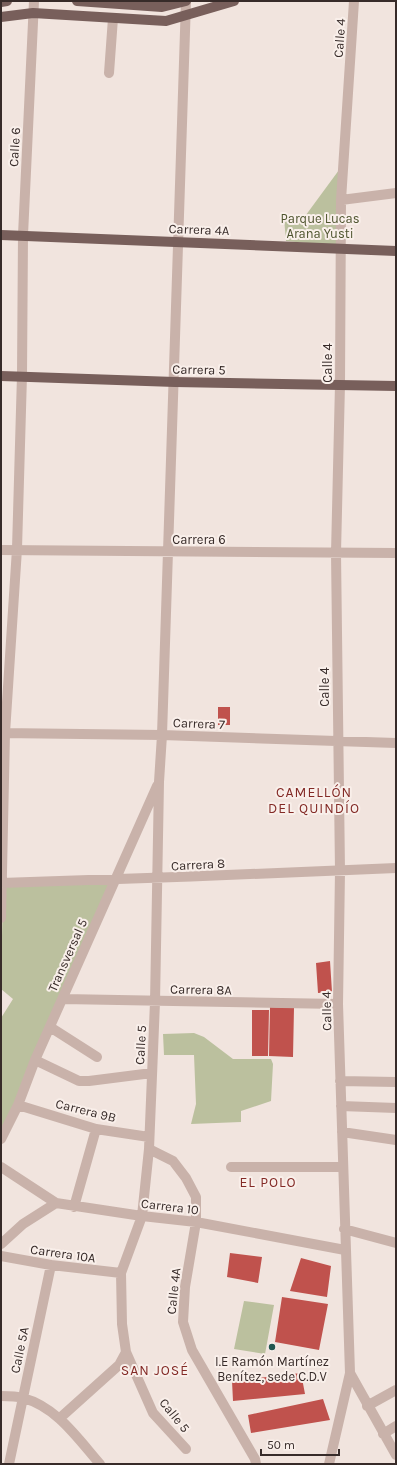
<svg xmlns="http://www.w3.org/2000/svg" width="397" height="1465" font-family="Karla,sans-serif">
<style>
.green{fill:#bbc09e}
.building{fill:#c0524d}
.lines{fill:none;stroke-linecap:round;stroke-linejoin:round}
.minor{stroke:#c9b2aa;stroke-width:10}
.major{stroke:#785f5b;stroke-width:10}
.poi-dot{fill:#215750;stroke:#f9efea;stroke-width:1.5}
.labels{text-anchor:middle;stroke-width:4;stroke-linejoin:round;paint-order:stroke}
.street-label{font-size:13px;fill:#372b29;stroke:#f9efea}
.park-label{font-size:13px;fill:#4e542e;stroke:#f9efea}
.poi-label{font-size:13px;fill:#372b29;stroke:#f9efea}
.neighbourhood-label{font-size:14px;letter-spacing:1px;fill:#832a26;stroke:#f9efea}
</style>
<rect width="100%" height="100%" fill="#f1e4de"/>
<!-- green -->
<path class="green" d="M339,170l-1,76 -52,-5 -2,-23 19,1z
M113,881l-112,258v-121l12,-19 -12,-10 2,-106z
M194,1033l10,4 29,22h38l2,5 -2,37 -30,10v11l-50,2 5,-20 -2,-49h-30l-1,-21z
M244,1301l30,4 -9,49 -31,-5z"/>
<!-- building -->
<path class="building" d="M218,707h12v18h-12z
M330,961l2,31 -14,1 -2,-30z
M270,1007l24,1 -1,49 -24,-1z
M252,1010h17l-1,46h-16z
M230,1253l32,4 -4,26 -31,-6z
M301,1258l30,8 -4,31 -37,-6z
M282,1297l46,7 -9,46 -44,-8z
M301,1373l4,21 -72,7 -1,-20z
M323,1399l7,21 -79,13 -3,-18z"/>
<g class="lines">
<!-- minor -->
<path class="minor" d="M109,73l4,-55
M341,200l55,-7
M1,550l395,3
M1,733l161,2 234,8
M1,883c132,-4 263,-9 395,-15
M1,918l4,-185 12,-184 5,-174 1,-140 11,-234
M63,999l275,5
M50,1027l47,30
M35,1060l44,21h10l63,-8
M340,1081l56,1
M18,1105l78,24 53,8
M341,1106l55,2
M342,1132l54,8
M1,1139l17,-34 17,-45 122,-274
M149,1149l24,12 13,17 10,19v25l-11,65 -2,35 9,28 63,109 1,5
M1,1167l55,36 86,13 54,6 149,28
M231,1167h112
M74,1207l22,-78
M344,1229l52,14
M1,1244l22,-20 33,-21
M1,1256l50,9 70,8
M126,1352l27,61 33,36
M350,1373l46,82
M1,1396c7,0 15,0 22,2 34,9 55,41 77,66
M367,1406l29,-16
M60,1418l59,-53 7,-13 -4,-28 -1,-51 21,-57 7,-67 6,-147 4,-220 3,-47 24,-734
M383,1434l13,-8
M9,1464l42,-199
M329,1464l21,-91 -12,-369 2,-133 -4,-318 4,-169 1,-184 13,-199"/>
<!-- major -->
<path class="major" d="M77,1l85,6 24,-6
M1,2l6,-1
M1,17l32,-4 133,8 68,-20
M1,235l395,16
M1,376l174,6 221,4"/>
</g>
<!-- markers -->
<circle class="poi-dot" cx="272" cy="1347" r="4"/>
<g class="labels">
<!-- street labels -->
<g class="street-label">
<text transform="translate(339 38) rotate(-86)" y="5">Calle 4</text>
<text transform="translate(14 147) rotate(-87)" y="5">Calle 6</text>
<text transform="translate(199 229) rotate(2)" y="5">Carrera 4A</text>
<text transform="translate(327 363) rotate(-90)" y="5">Calle 4</text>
<text transform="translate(199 369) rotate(1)" y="5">Carrera 5</text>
<text x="199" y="544">Carrera 6</text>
<text transform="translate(324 687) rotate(-90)" y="5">Calle 4</text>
<text transform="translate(199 723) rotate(2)" y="5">Carrera 7</text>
<text transform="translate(198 864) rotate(-3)" y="5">Carrera 8</text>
<text transform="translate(67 955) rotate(-66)" y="5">Transversal 5</text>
<text transform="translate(201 989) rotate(1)" y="5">Carrera 8A</text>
<text transform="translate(326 1011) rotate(-91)" y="5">Calle 4</text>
<text transform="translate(140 1045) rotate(-87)" y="5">Calle 5</text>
<text transform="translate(86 1110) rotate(14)" y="5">Carrera 9B</text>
<text transform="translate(170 1206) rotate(7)" y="5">Carrera 10</text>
<text transform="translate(63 1253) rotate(8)" y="5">Carrera 10A</text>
<text transform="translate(173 1291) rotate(-84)" y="5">Calle 4A</text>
<text transform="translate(19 1350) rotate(-78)" y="5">Calle 5A</text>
<text transform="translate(175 1415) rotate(51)" y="5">Calle 5</text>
</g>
<!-- park labels -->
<g class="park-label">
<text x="320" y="223">Parque Lucas<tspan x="320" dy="15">Arana Yusti</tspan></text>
</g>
<!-- poi labels -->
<g class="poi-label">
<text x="272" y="1366">I.E Ramón Martínez<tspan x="272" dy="15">Benítez, sede C.D.V</tspan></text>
</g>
<!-- neighbourhood labels -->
<g class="neighbourhood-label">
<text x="314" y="797">CAMELLÓN<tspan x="314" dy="16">DEL QUINDÍO</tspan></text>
<text x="268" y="1187">EL POLO</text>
<text x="155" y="1375">SAN JOSÉ</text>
</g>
</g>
<!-- border -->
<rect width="397" height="1465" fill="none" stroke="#372b29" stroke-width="4"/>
<!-- scale -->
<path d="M261 1449v6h78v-6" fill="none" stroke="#372b29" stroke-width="2"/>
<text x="267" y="1449" font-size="12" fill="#372b29" stroke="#f9efea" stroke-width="3" paint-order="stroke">50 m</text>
</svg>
